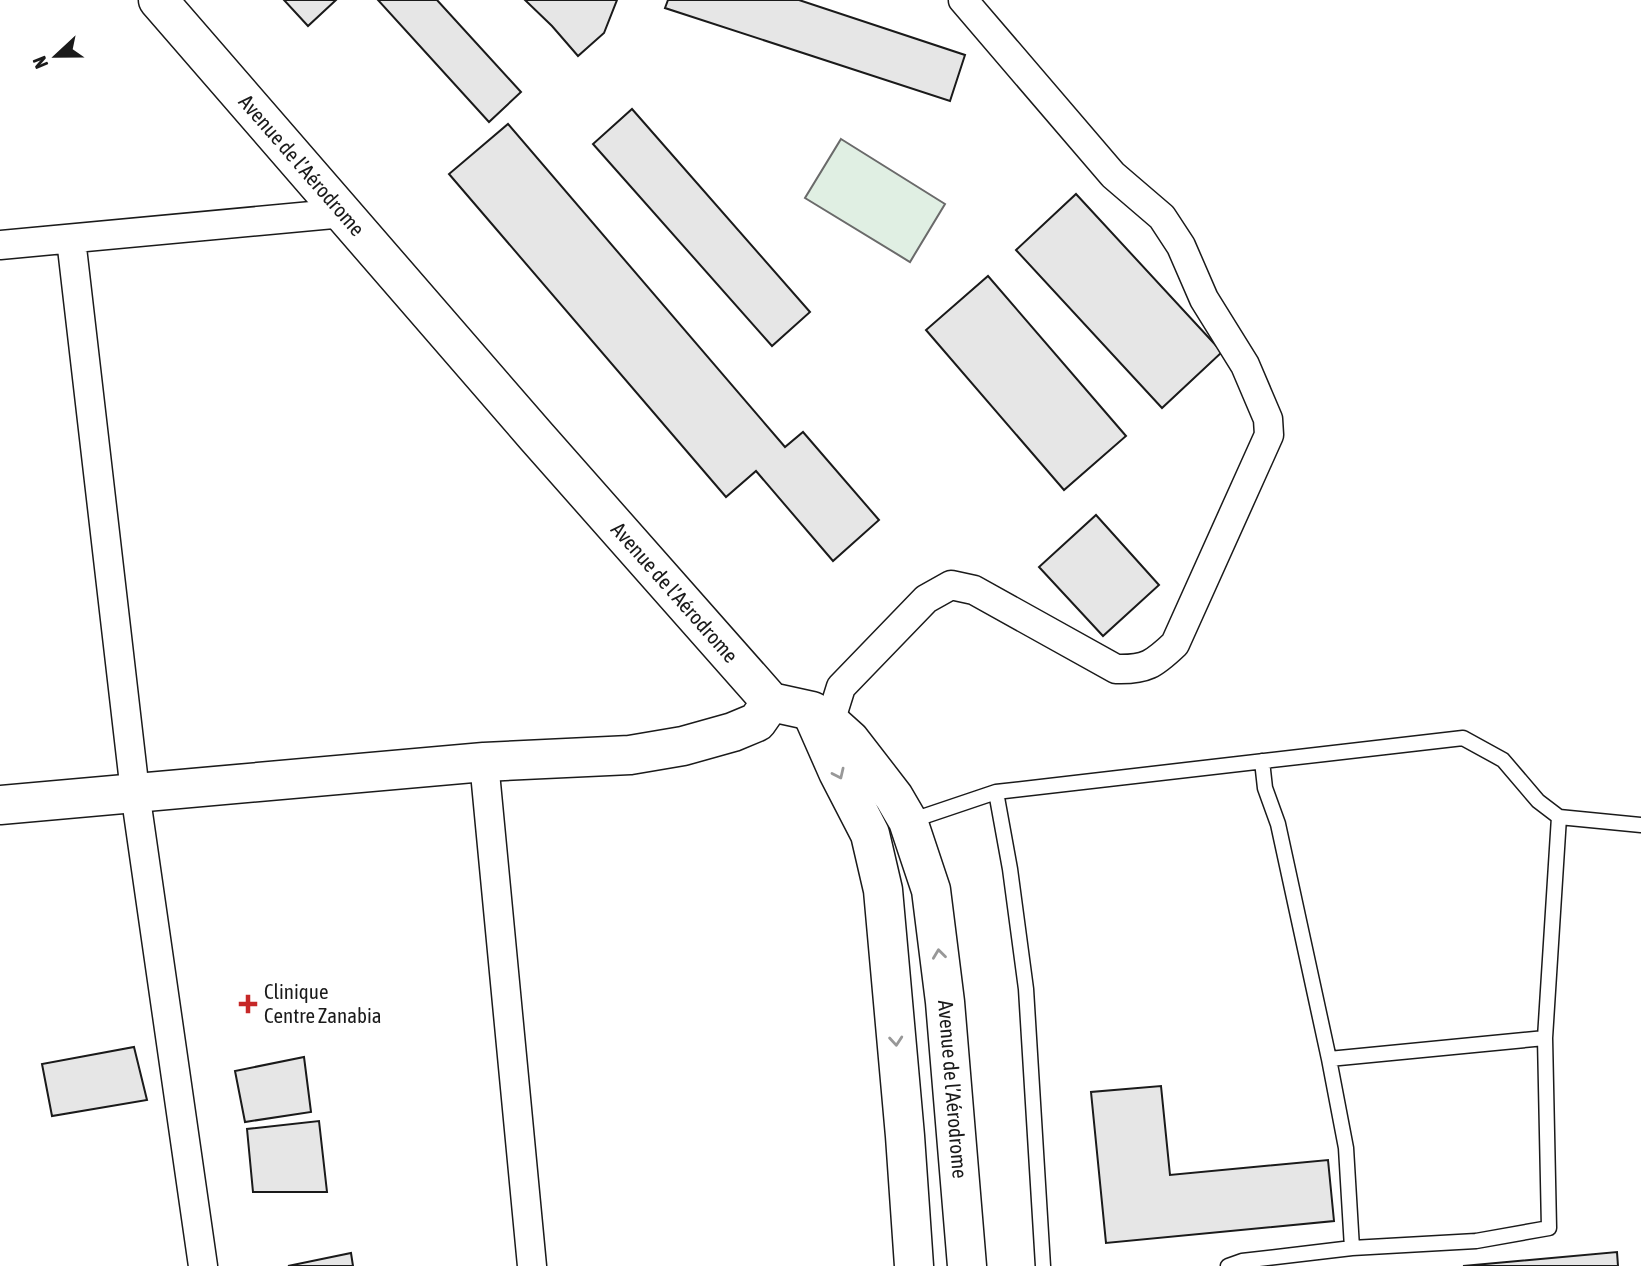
<svg xmlns="http://www.w3.org/2000/svg" width="1641" height="1266" font-family="'Asap Condensed',sans-serif">
<style>
.green{fill:#e0efe3;stroke:#6a6a6a;stroke-width:2}
.building{fill:#e6e6e6;stroke:#1a1a1a;stroke-width:2}
.lines{fill:none;stroke-linecap:round;stroke-linejoin:round}
.lane-casing{stroke:#1a1a1a;stroke-width:17}
.street-casing{stroke:#1a1a1a;stroke-width:31}
.secondary-casing{stroke:#1a1a1a;stroke-width:41}
.lane{stroke:#fff;stroke-width:14}
.street{stroke:#fff;stroke-width:28}
.secondary{stroke:#fff;stroke-width:38}
.oneway{stroke:#989898}
.poi-dot{fill:#c62828;stroke:#fff;stroke-width:2.5}
.labels{text-anchor:middle;stroke-width:5;stroke-linejoin:round;paint-order:stroke}
.street-label{font-size:21px;fill:#1a1a1a;stroke:#fff}
.poi-label{font-size:21px;fill:#1a1a1a;stroke:#fff;text-anchor:start}
</style>
<rect width="100%" height="100%" fill="#fff"/>
<!-- green -->
<path class="green" d="M841,139l104,65 -35,58 -105,-64z"/>
<!-- building -->
<path class="building" d="M284,0h52l-28,26z
M378,0h59l84,92 -32,30z
M525,0h92l-13,33 -26,23 -26,-30z
M668,0h131l166,55 -15,46 -285,-93z
M632,109l178,203 -38,34 -179,-202z
M508,124l277,323 18,-15 76,88 -46,41 -77,-90 -30,26 -277,-323z
M1076,194l146,158 -60,56 -146,-158z
M988,276l138,160 -62,54 -138,-160z
M1096,515l63,70 -56,51 -64,-69z
M134,1047l13,53 -95,16 -10,-52z
M304,1057l7,55 -66,10 -10,-51z
M1161,1086l9,89 158,-15 6,61 -228,22 -15,-151z
M319,1121l8,71h-74l-6,-63z
M1617,1252l1,14h-155z
M351,1253l2,13h-65z"/>
<g class="lines">
<!-- lane casing -->
<g class="lane-casing">
<path id="lane" d="M1262,761l3,27 13,36 51,235 17,89 6,100
M996,792l14,77 16,120 17,277
M910,821l86,-29 467,-54 40,22 35,41 21,16 82,8
M1329,1059l216,-21
M1228,1266l14,-5 110,-13 124,-7 73,-13 -4,-190 14,-221"/>
</g>
<!-- street casing -->
<g class="street-casing">
<path id="street" d="M71,239l64,553 68,474
M0,245l344,-32
M830,722l11,-35 85,-88 25,-14 23,5 142,79c30,1 38,-5 59,-25l94,-209 -1,-16 -23,-54 -41,-66 -23,-53 -19,-29 -49,-42 -150,-175
M484,762l48,504"/>
</g>
<!-- secondary casing -->
<g class="secondary-casing">
<g id="secondary">
<path id="s1" d="M158,0l378,436 235,266 41,9 18,11 20,18 44,57 14,24 23,69 14,112 22,264"/>
<path d="M812,713l26,59 32,62 13,56 22,246 9,130"/>
<path d="M0,805l484,-43 146,-7 53,-9 50,-14 24,-10 14,-20"/>
</g>
</g>
<!-- lane -->
<use href="#lane" class="lane"/>
<!-- street -->
<use href="#street" class="street"/>
<!-- secondary -->
<use href="#secondary" class="secondary"/>
</g>
<!-- one-way arrows -->
<defs><path id="oneway-chevron" d="M-2-3.5L2.5 0L-2 3.5" fill="none" stroke-width="1.6" stroke-linecap="round" stroke-linejoin="round" transform="scale(1.75)"/></defs>
<g class="oneway">
<use href="#oneway-chevron" transform="translate(839 774) rotate(65)"/>
<use href="#oneway-chevron" transform="translate(939 954) rotate(-97)"/>
<use href="#oneway-chevron" transform="translate(896 1041) rotate(85)"/>
</g>
<!-- markers -->
<path class="poi-dot" d="M244.5 993.5h7v7h7v7h-7v7h-7v-7h-7v-7h7z"/>
<g class="labels">
<!-- street labels -->
<g class="street-label">
<text dy="7" stroke="none"><textPath href="#s1" startOffset="219">Avenue de l’Aérodrome</textPath></text>
<text dy="7" stroke="none"><textPath href="#s1" startOffset="786">Avenue de l’Aérodrome</textPath></text>
<text dy="7" stroke="none"><textPath href="#s1" startOffset="1395">Avenue de l’Aérodrome</textPath></text>
</g>
<!-- poi labels -->
<g class="poi-label">
<text x="264" y="999">Clinique<tspan x="264" dy="24">Centre Zanabia</tspan></text>
</g>
</g>
<!-- north arrow -->
<g transform="translate(56 56) rotate(248)" stroke="#ffffff" stroke-width="5" paint-order="stroke">
<path d="M0-5L12 26L0 18L-12 26Z" fill="#1a1a1a"/>
<text y="-10" font-size="19" font-weight="bold" text-anchor="middle" fill="#1a1a1a">N</text>
</g>
</svg>
